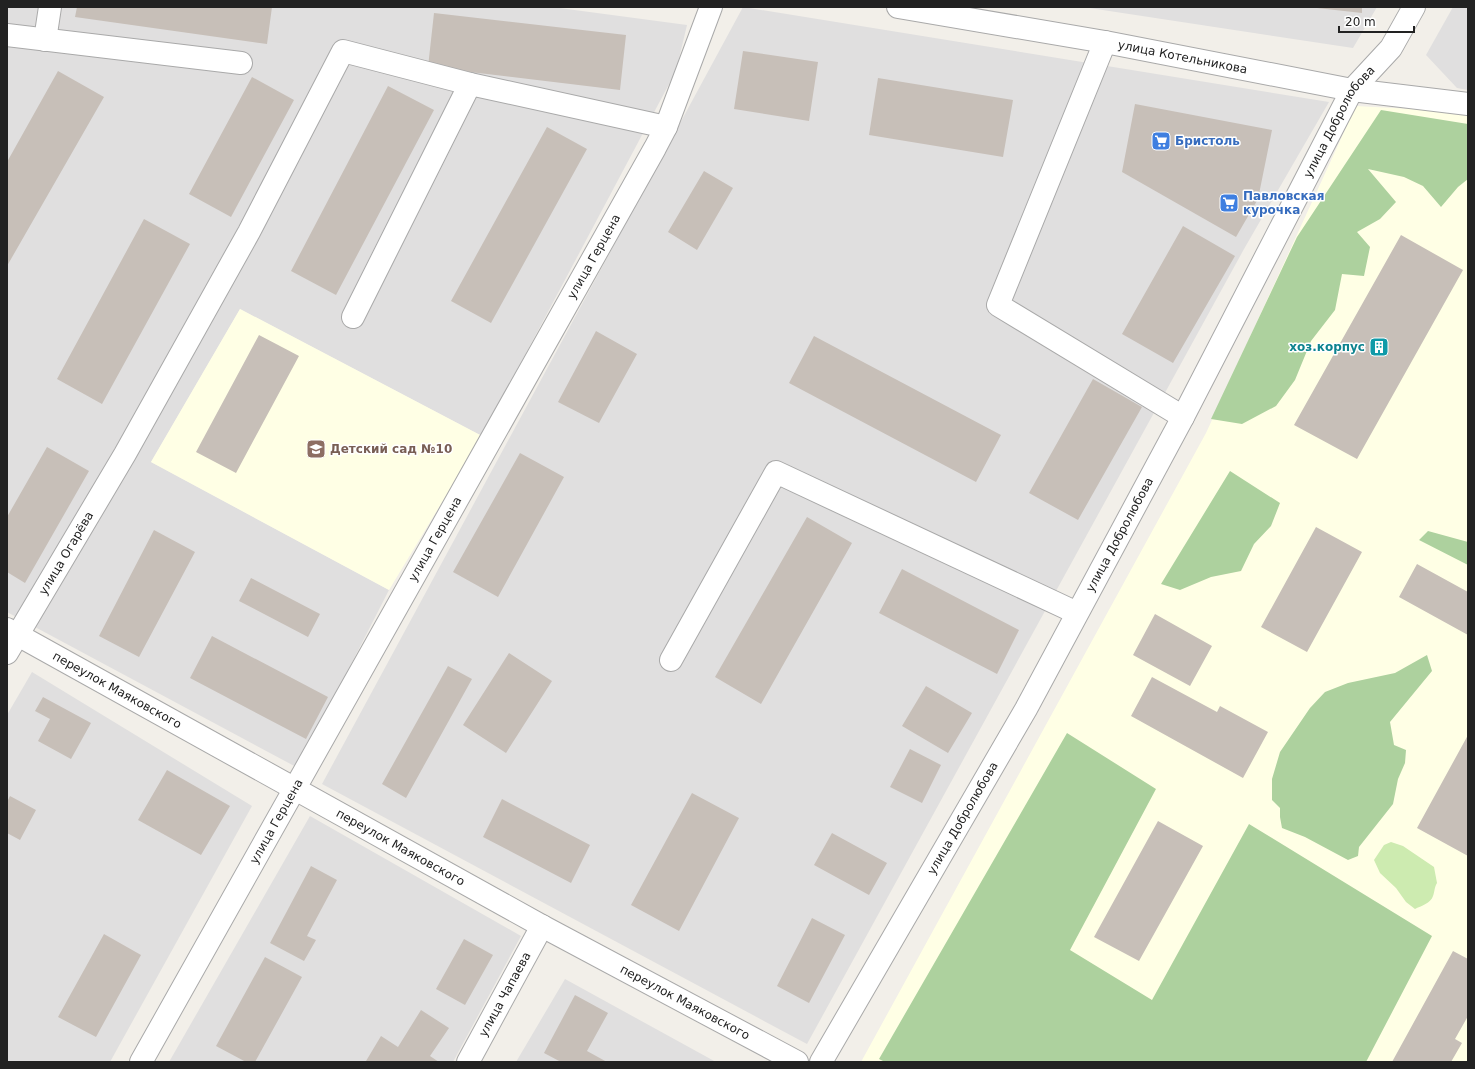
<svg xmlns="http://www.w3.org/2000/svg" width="1475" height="1069" font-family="'DejaVu Sans',sans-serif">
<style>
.residential{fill:#e0dfdf}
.education{fill:#ffffe5}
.grass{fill:#cdebb0}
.forest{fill:#add19e}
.building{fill:#c7bfb8}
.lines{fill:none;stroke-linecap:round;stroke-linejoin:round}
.minor-casing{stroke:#a9a9a9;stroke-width:24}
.minor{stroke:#fff;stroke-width:22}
.labels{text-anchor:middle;stroke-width:3;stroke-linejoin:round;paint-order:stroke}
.street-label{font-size:12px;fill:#222;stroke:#fff}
.shop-label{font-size:12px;font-weight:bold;fill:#366cbe;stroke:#fff;text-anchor:start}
.culture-label{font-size:12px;font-weight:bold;fill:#0d838f;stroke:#fff;text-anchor:end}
.education-label{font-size:12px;font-weight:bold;fill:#785e54;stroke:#fff;text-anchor:start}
</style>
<rect width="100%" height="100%" fill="#f2efe9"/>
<!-- residential -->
<path class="residential" d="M7,7h545l135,18 -11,46 -194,365 -242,-127 -89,153 238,128 -91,178 -291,-156z
M743,7l586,95 -85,147 -437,795 -485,-260z
M1083,7h294l-24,41z
M1453,7h15v83l-11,-2 -31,-33z
M32,672l220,134 -142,256h-103v-347z
M310,816l211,120 -68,126h-284z
M565,979l151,83h-200z"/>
<!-- education -->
<path class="education" d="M1356,106l112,6v950h-607l345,-629z
M240,309l242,127 -93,154 -238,-128z"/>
<!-- grass -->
<path class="grass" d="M1391,842l12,4 31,21 3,16c-3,5 -2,8 -4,13 -2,7 -12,10 -18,13l-9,-7 -10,-14 -16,-15 -6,-13 10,-15z"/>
<!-- forest -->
<path class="forest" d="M1381,110l87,14v55l-10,8 -17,20 -18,-21 -19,-9 -36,-8 28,33 -16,17 -23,13 13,15 -6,29 -22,-2 -7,36 -24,31 -16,39 -19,26 -34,18 -31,-5 86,-182z
M1230,471l50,32 -9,23 -17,18 -13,27 -30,6 -31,13 -19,-6z
M1428,531l40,11v23l-49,-25z
M1427,655l5,16 -42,51 4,23 12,5 -1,13 -7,16 -5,25 -34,43 -1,9 -10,4 -43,-23 -23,-9 -2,-11v-9l-8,-8v-21l8,-27 30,-44 15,-16 23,-9 47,-10z
M1067,733l89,56 -86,161 82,50 97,-176 183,112 -66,126h-481l-6,-3z"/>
<!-- building -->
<path class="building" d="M77,7h195l-5,37 -192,-27z
M1317,7h45v6l-45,-5z
M434,13l192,22 -6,55 -192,-23z
M743,51l75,11 -9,59 -75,-12z
M58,71l46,26 -97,169v-104z
M252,77l42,23 -63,117 -42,-23z
M878,78l135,22 -10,57 -134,-22z
M388,86l46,24 -98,185 -45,-24z
M1135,104l137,26 -14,69 -22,38 -114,-65z
M547,127l40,22 -96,174 -40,-22z
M704,171l29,17 -36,62 -29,-18z
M144,219l46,25 -88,160 -45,-25z
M1183,226l52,30 -62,107 -51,-29z
M1401,235l62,35 -106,189 -63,-34z
M596,331l41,23 -38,69 -41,-21z
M259,335l40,21 -63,117 -40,-21z
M814,336l187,99 -25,47 -187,-99z
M1093,379l49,28 -64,113 -49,-27z
M47,447l42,24 -64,112 -18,-11v-55z
M520,453l44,24 -66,120 -45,-25z
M807,517l45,26 -91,161 -46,-27z
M1316,527l46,25 -55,100 -46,-25z
M154,530l41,22 -56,105 -40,-21z
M1417,564l51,28v43l-69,-38z
M902,569l117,61 -22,44 -118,-61z
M251,578l69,36 -12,23 -69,-36z
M1155,614l57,32 -22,40 -57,-31z
M212,636l116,61 -22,42 -116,-61z
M509,653l43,28 -46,72 -43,-28z
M448,666l24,13 -66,119 -24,-14z
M1152,677l65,35 3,-6 48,26 -25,46 -112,-62z
M926,686l46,27 -24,40 -46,-27z
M43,697l48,26 -20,36 -33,-18 12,-22 -15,-8z
M1468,735v121l-51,-28z
M910,749l31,16 -19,38 -32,-16z
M167,770l63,36 -29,49 -63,-35z
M692,793l47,25 -60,113 -48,-26z
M10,796l26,14 -16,30 -13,-7v-31z
M502,799l88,46 -19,38 -88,-46z
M1158,821l45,25 -64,115 -45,-24z
M832,833l55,30 -18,32 -55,-30z
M311,866l26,14 -30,56 9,4 -12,21 -34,-18z
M812,918l33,17 -36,68 -32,-17z
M104,934l37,21 -45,82 -38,-20z
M464,939l29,16 -28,50 -29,-16z
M1453,951l15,8v57l-13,23 7,4 -11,19h-59z
M265,957l37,20 -47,85h-9l-30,-16z
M575,995l33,18 -21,38 20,11h-46l-17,-9z
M421,1010l28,18 -19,28 9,6h-71l-2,-1 15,-25 17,11z"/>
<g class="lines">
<!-- minor casing -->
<g class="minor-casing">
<g id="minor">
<path id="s1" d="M898,7l207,35 247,48 116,14"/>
<path d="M7,35l234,28"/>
<path d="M45,40l5,-33"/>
<path d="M1105,42l-107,263 185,112"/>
<path d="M353,317l117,-233"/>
<path id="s2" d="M7,629l535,297 255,136"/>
<path id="s3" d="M7,653l118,-199 124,-222 94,-181 127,33 196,43"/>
<path d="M671,660l105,-188 301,141"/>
<path id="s4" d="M141,1062l514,-914 11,-21 45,-120"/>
<path id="s5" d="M468,1062l74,-136"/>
<path id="s6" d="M821,1062l205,-353 157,-292 169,-327 39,-42 23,-41"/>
</g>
</g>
<!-- minor -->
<use href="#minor" class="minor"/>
</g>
<!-- icons -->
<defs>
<g id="supermarket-square" transform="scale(1)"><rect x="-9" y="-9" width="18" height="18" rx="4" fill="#3f7fe0" stroke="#fff"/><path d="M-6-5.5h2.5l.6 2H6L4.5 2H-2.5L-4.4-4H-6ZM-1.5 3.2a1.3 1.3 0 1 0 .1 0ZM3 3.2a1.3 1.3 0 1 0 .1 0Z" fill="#fff"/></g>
<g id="building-square" transform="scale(1)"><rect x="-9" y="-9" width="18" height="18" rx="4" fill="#0f9aa8" stroke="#fff"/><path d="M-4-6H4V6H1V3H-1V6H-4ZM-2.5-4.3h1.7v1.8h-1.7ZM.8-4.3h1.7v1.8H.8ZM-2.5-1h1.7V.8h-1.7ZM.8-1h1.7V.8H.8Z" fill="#fff"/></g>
<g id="school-square" transform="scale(1)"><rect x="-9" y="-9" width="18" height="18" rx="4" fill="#8d6e63" stroke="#fff"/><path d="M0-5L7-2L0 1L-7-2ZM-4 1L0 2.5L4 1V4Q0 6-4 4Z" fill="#fff"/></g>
</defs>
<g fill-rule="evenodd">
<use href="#supermarket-square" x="1161" y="141"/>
<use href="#supermarket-square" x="1229" y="203"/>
<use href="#building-square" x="1379" y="347"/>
<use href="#school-square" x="316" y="449"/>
</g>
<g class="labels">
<!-- street labels -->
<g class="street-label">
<text dy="4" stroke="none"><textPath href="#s1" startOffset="289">улица Котельникова</textPath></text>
<text dy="4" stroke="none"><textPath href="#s6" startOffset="1074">улица Добролюбова</textPath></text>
<text dy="4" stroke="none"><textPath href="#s4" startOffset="924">улица Герцена</textPath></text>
<text dy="4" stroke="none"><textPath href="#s6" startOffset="606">улица Добролюбова</textPath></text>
<text dy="4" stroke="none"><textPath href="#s4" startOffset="600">улица Герцена</textPath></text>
<text dy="4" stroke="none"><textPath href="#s3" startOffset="116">улица Огарёва</textPath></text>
<text dy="4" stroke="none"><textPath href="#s2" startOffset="126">переулок Маяковского</textPath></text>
<text dy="4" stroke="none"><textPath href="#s6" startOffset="282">улица Добролюбова</textPath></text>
<text dy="4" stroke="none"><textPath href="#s4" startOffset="276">улица Герцена</textPath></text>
<text dy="4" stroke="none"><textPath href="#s2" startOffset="450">переулок Маяковского</textPath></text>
<text dy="4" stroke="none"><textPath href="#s5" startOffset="77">улица Чапаева</textPath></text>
<text dy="4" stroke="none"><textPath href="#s2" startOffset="774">переулок Маяковского</textPath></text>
</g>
<!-- shop labels -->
<g class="shop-label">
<text x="1175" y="145">Бристоль</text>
<text x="1243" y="200">Павловская<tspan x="1243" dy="14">курочка</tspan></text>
</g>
<!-- culture labels -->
<g class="culture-label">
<text x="1365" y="351">хоз.корпус</text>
</g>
<!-- education labels -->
<g class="education-label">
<text x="330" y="453">Детский сад №10</text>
</g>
</g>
<!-- border -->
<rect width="1475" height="1069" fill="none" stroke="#222222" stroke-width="16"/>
<!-- scale -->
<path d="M1339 26v6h75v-6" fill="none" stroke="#222222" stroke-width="2"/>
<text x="1345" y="26" font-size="12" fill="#222222" stroke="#ffffff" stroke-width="3" paint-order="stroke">20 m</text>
</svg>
